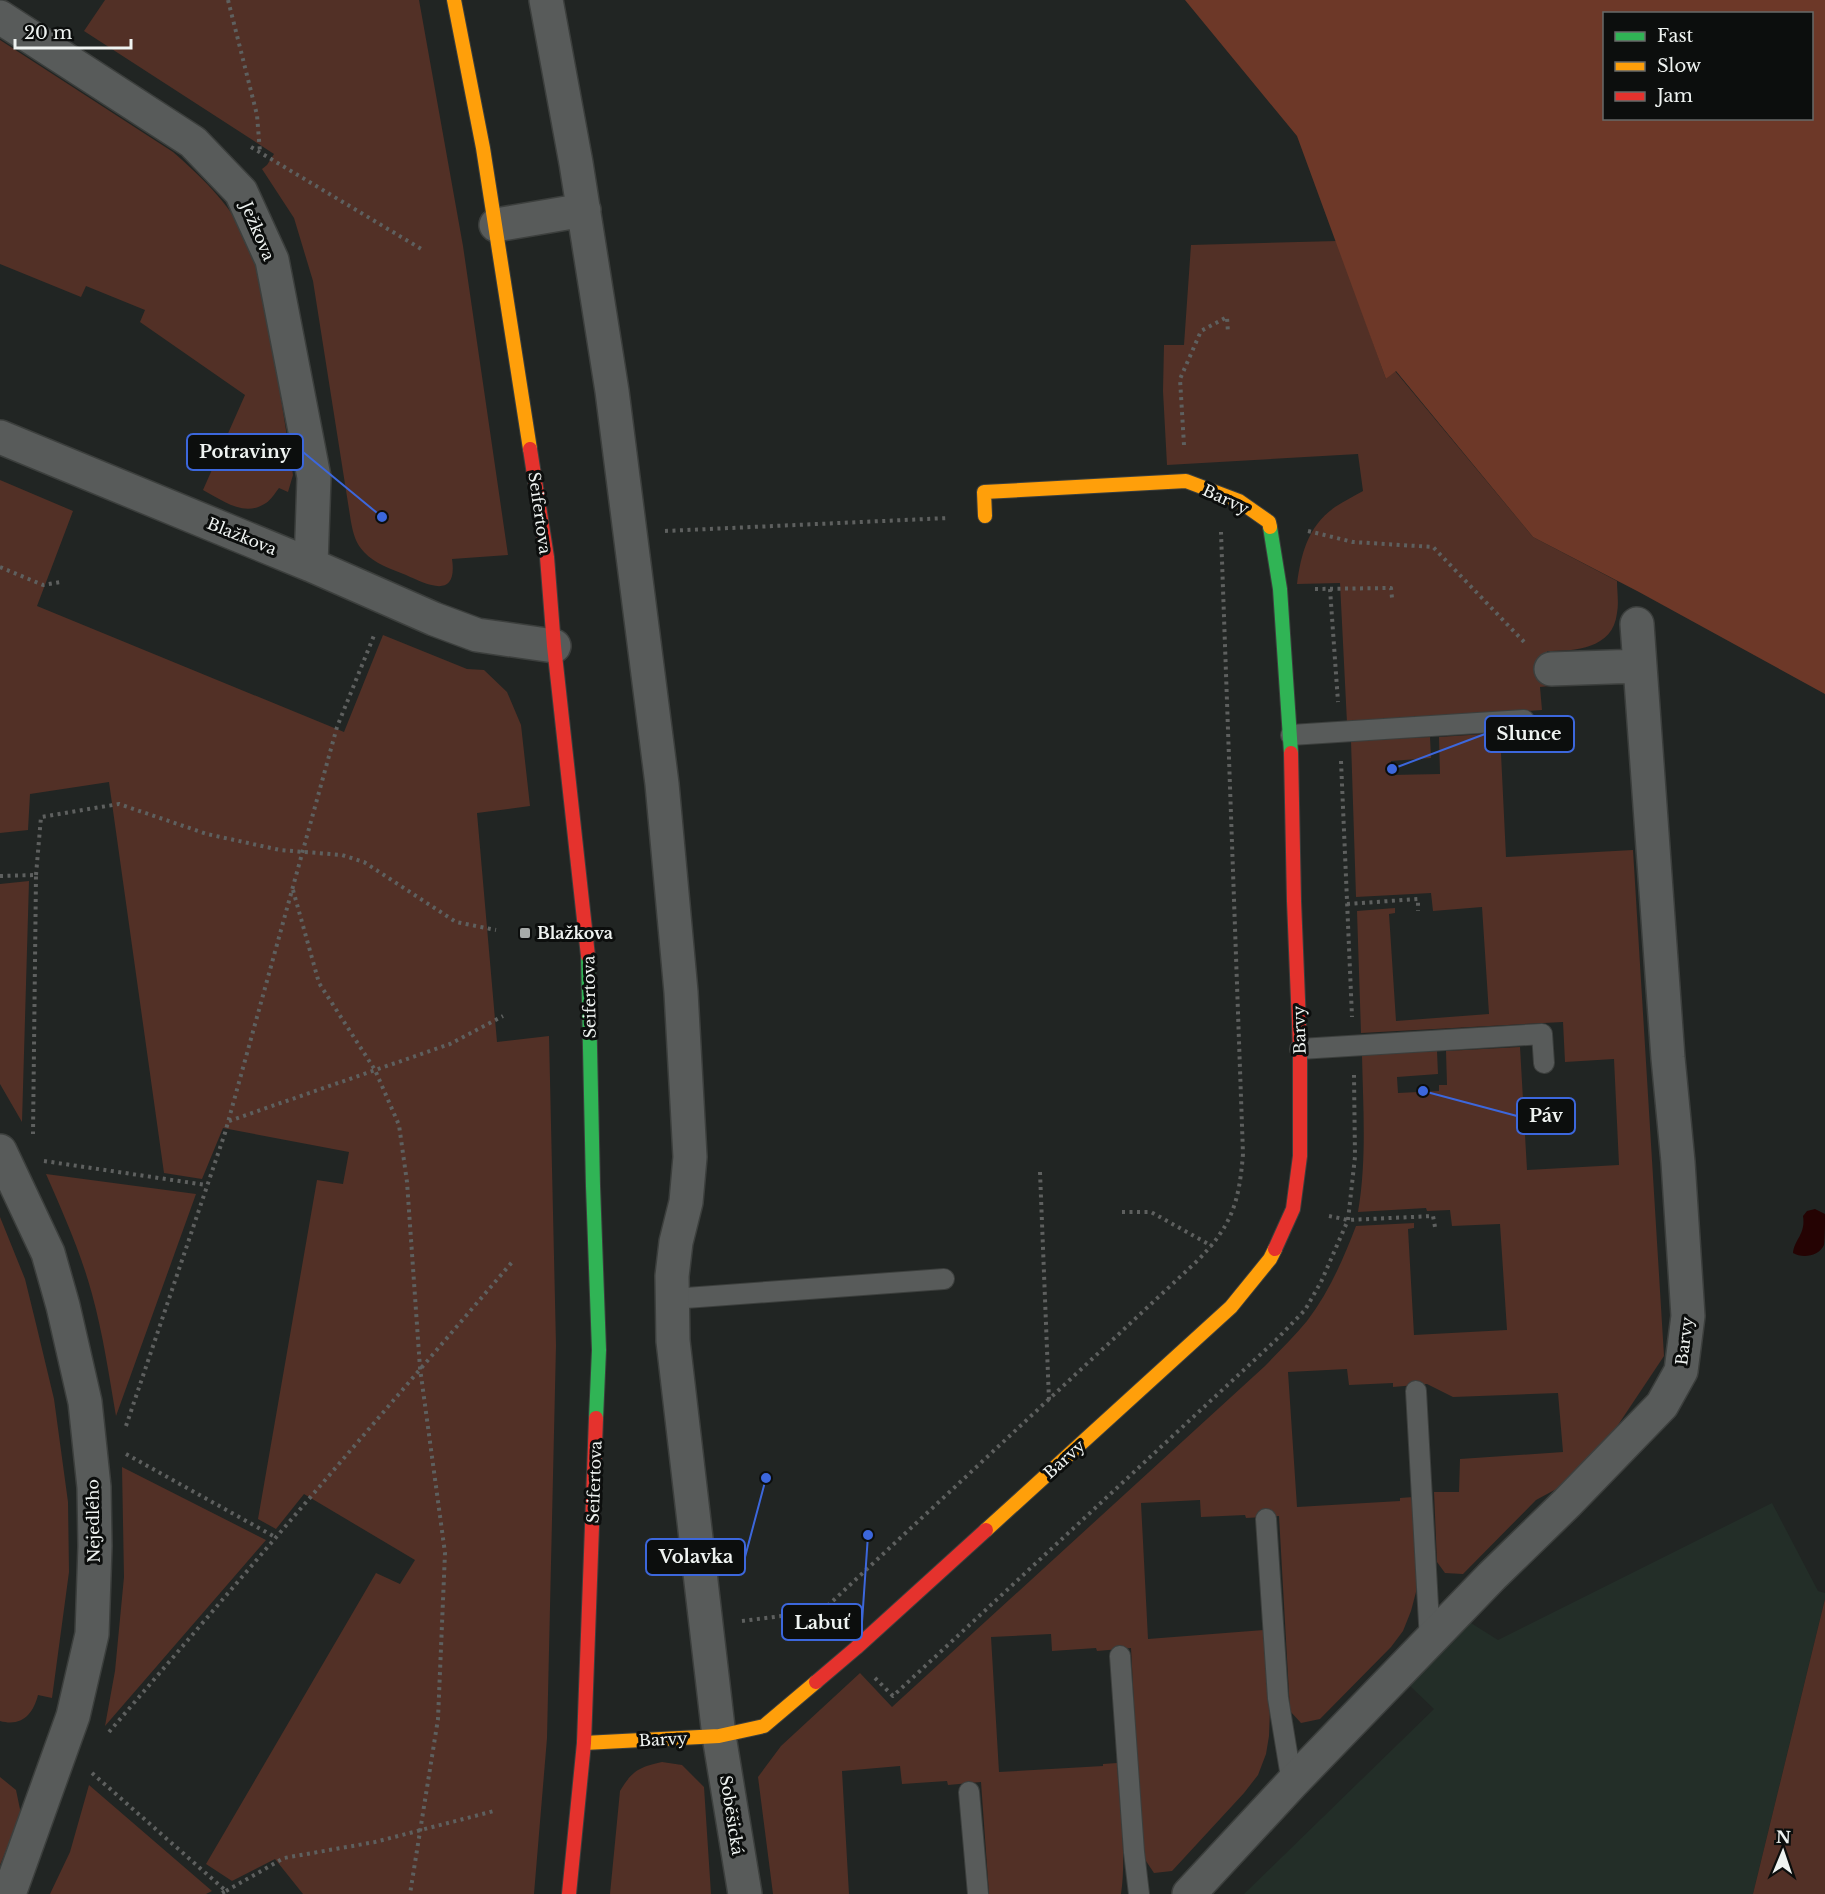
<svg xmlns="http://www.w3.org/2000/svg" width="1825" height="1894" font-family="'Libre Baskerville',serif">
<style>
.built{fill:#232e28}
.green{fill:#523026}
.forest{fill:#6d3828;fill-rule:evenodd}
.water{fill:#250303}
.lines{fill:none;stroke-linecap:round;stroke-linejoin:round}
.lane-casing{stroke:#3c3f3d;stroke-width:22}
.street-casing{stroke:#3c3f3d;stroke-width:36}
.fast-casing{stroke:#3c3f3d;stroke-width:16}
.slow-casing{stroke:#3c3f3d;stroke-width:16}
.jam-casing{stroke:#3c3f3d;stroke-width:16}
.path{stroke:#5e605f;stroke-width:4;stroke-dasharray:3 4.5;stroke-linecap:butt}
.lane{stroke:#585b5a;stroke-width:20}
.street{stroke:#585b5a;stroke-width:33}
.fast{stroke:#30b455;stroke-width:14}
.slow{stroke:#ff9f0a;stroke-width:14}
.jam{stroke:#e5322d;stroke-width:14}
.poi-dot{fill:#a7aba9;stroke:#0c0e0d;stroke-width:2}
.labels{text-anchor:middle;stroke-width:6;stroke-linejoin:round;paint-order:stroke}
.street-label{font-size:16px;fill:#eff3f1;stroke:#0c0e0d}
.poi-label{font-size:16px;font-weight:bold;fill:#eff3f1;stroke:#0c0e0d;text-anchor:start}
.leader{fill:none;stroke:#3c67dc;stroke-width:2}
.callout-dot{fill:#3c67dc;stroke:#0c0e0d;stroke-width:2}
.callout{fill:#0c0e0d;stroke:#3c67dc;stroke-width:2}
.callout-label{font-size:18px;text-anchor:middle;font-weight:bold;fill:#eff3f1}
</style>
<rect width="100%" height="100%" fill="#212523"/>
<!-- built -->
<path class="built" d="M1772,1503l46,88 7,2v6l-72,295h-509l190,-185 -24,-23 61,-63 27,17z"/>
<!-- green -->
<path class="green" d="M105,0h314l44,246 45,309 -56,4c6,41 -24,26 -46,16 -15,-6 -31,-11 -42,-23 -8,-8 -11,-19 -13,-30l-38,-241 -19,-63 -32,-49 5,-4 7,-11 -190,-123z
M0,40l173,112c29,25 63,58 77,95 13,33 18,71 24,106 6,41 13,82 19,122l-5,17 -9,-4c-4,5 -8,12 -13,15 -22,15 -44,-3 -63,-13l42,-95 -105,-73 5,-12 -59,-24 -5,11 -81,-33z
M1337,241l49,138 9,-8 138,166 84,44c0,10 2,22 0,32 -4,36 -42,38 -70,38l2,35 -9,1 2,23 -195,13 -7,-140 -43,1c4,-30 11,-58 38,-77 9,-6 19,-11 28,-16l-5,-37 -191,11 -4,-74 1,-46h20l7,-100z
M0,480l73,31 -36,95 307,126 39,-97 84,34 17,1 23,22 14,33 9,81 -53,7 20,229 52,-6 7,309 -9,393 -13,156h-231l-28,-35 -43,22 -26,-17 170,-291 24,11 15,-24 -111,-66 -28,35 -18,-10 59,-339 26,4 6,-32 -126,-24 -21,51 -38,-6 -55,-391 -79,12 -2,36 -28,3z
M1500,733l6,124 127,-7 31,506 -78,117 -50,27 -73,74 -18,-1 -8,-11 -3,-70h25l1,-33 103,-7 -5,-59 -105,4 -26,-13 -34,3v-4l-44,2 -2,-16 -59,3 9,135 103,-6v-3l13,-1 4,73 -1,22 -5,19 -8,20 -12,16 -71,72 -19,4 -11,-12 -11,-195 -33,2 -1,-3 -44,2 -1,-17 -59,3 7,136 116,-9 6,79 -1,27 -3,18 -8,21 -14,18 -72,78 -18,2 -12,-18 -11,-207 -34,3 -1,-3 -44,3 -1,-17 -60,3 8,135 104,-6v-2l14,-1c2,41 10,91 4,131h-132l-8,-112 -33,3 -1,-4 -45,3 -2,-18 -58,5 7,123h-76l-15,-117 23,-31 79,-73 32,34 373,-341c14,-15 29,-29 42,-45 22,-29 36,-61 49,-95l58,-3v5l-6,1 6,106 93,-5 -7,-106 -48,2 -2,-16 -23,1 -1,-3 -68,4c9,-53 5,-104 4,-157l75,-4 1,23 -41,3 1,16 41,-2v-6h8l-1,-34 74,-4 7,123 92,-5 -5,-106 -49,3 -2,-40 -202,11 -4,-122 38,-3v5l-6,1 7,107 93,-7 -7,-107 -49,4 -2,-18 -75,4 -5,-156 79,-4 1,21 -40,3v14l49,-1 -1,-37z
M29,881l-7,241 -22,-38v-200z
M46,1174l150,20 -80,222c-7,-41 -13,-82 -24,-122 -11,-41 -29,-81 -46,-120z
M0,1217l25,62 12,49 17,71 14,103 1,70 -17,126 -14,-3c-5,19 -16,32 -38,26z
M122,1467l144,73 -161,186 10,-55 9,-94z
M1825,1599v295h-72z
M662,1762l20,3 22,22 7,107h-101l10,-103c12,-20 19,-24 42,-29z
M0,1777l16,13 5,24 -21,51z
M89,1785l123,106 -6,3h-156l20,-42z"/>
<!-- forest -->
<path class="forest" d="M1185,0h640v694l-186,-102 -106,-55 -137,-166 -10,8 -89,-243zM1604,14h208v104h-208z"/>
<!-- water -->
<path class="water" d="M1815,1209l10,5c0,8 0,23 -1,31 -5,11 -21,14 -31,8 1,-13 13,-19 10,-37l4,-5z"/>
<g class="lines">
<!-- lane casing -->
<g class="lane-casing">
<path id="lane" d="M1291,735l233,-15
M1300,1049l242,-15 2,29
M672,1299l272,-20
M1416,1391l14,250
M1266,1519l12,179 14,85
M1120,1656l14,196 5,42
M969,1792l9,102"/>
</g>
<!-- street casing -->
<g class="street-casing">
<path id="street" d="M546,0l30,163 36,228 50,393 19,208 9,165 -4,45 -10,40 -4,34 1,65 46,395 26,158
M0,17l193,125 48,50 31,68 42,217 -3,88
M496,225l88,-15
M0,437l311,128 123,54 43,16 77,11
M1551,669l89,-3
M0,1151l48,102 15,53 22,96 9,85 1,59 -3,88 -19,82 -64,178
M1189,1894l103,-111 200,-207 75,-73 95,-98 19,-34 7,-55 -10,-154 -10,-104 -31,-434"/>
</g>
<!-- fast casing -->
<g class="fast-casing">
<path id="fast" d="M1270,527l10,62 11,164
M588,956l5,230 6,164 -3,68"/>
</g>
<!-- slow casing -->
<g class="slow-casing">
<path id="slow" d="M454,0l29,148 47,301
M985,516l-1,-24 202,-11 53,20 30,21 1,5
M986,1530l245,-223 39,-48 5,-10
M584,1743l135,-7 45,-10 52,-44"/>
</g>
<!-- jam casing -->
<g class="jam-casing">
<path id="jam" d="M530,449l17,108 7,89 34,310
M1275,1249l18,-40 7,-53v-107l-6,-148 -3,-148
M816,1682l40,-34 130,-118
M569,1894l15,-151 12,-325"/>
</g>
<!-- path -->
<path class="path" d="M228,0l29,115 3,37
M251,147l172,103
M1184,445l-4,-66 21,-48 26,-14 1,16
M665,531l283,-13
M1308,531l45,11 80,5 94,98
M0,567l43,18 18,-3
M1315,589l76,-1 1,10
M1330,589l8,113
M1341,761l11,256
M36,875l5,-58 78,-13 88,30 73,16 62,5 22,7 92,60 40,8
M0,876l36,-1 -3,259
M293,890l26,93 56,87 24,55 8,57 13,186 25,185 -7,166 -28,175
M1347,904l71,-5v12
M229,1121l221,-77 53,-28
M44,1161l162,24
M1040,1172l9,228
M1122,1212h29l61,34
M1329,1216l19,4 85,-4 2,11
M126,1426l99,-293 112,-406 38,-94
M126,1454l149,83
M822,1611l374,-349c36,-36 43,-59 47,-108l-22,-622
M742,1621l80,-10 8,12
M875,1678l18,18 383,-356 29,-30 16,-28 27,-62 7,-63 -1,-82
M109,1732l404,-471
M92,1773l134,118 -6,3
M226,1891l58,-33 91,-16 119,-31"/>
<!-- lane -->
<use href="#lane" class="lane"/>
<!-- street -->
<use href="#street" class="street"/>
<!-- fast -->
<use href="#fast" class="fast"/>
<!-- slow -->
<use href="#slow" class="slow"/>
<!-- jam -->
<use href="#jam" class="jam"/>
</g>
<!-- markers -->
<rect class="poi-dot" x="519" y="927" width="12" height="12" rx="3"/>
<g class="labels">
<!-- street labels -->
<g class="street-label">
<text transform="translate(258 231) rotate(67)" y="6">Ježkova</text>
<text transform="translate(1226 499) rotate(25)" y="6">Barvy</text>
<text transform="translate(540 513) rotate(82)" y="6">Seifertova</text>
<text transform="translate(242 536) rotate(22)" y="6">Blažkova</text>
<text transform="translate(589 997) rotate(-91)" y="6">Seifertova</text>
<text transform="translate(1299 1030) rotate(-92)" y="6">Barvy</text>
<text transform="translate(1684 1341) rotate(-83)" y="6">Barvy</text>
<text transform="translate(1064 1459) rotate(-42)" y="6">Barvy</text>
<text transform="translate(594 1482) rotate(-88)" y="6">Seifertova</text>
<text transform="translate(93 1521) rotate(-91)" y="6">Nejedlého</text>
<text transform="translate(663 1739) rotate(-3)" y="6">Barvy</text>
<text transform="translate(732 1815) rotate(81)" y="6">Soběšická</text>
</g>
<!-- poi labels -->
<g class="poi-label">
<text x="537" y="939">Blažkova</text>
</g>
</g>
<!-- callouts -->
<path class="leader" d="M382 517L303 452M1392 769L1485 734M1423 1091L1517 1116M766 1478L745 1557M868 1535L862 1622"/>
<g class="callout-dot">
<circle cx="382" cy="517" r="6"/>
<circle cx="1392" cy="769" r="6"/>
<circle cx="1423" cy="1091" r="6"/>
<circle cx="766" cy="1478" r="6"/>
<circle cx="868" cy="1535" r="6"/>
</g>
<g class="callout">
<rect x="187" y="434" width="116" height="36" rx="6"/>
<rect x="1485" y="716" width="89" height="36" rx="6"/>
<rect x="1517" y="1098" width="58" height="36" rx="6"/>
<rect x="646" y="1539" width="99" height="36" rx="6"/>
<rect x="782" y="1604" width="80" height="36" rx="6"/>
</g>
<g class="callout-label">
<text x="245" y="458">Potraviny</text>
<text x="1529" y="740">Slunce</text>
<text x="1546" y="1122">Páv</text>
<text x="696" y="1563">Volavka</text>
<text x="822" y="1629">Labuť</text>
</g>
<!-- legend -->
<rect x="1603" y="12" width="210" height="108" fill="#0c0e0d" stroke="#676a68" stroke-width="1.5"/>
<rect x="1615" y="32" width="30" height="9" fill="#30b455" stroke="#676a68" stroke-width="1.5"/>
<text x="1657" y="42" font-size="18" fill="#eff3f1">Fast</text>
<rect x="1615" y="62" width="30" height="9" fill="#ff9f0a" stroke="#676a68" stroke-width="1.5"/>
<text x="1657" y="72" font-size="18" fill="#eff3f1">Slow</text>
<rect x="1615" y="92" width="30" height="9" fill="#e5322d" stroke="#676a68" stroke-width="1.5"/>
<text x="1657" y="102" font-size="18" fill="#eff3f1">Jam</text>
<!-- north arrow -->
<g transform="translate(1783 1852) rotate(2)" stroke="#0c0e0d" stroke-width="4.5" paint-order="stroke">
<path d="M0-4.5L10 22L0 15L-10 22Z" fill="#eff3f1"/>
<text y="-9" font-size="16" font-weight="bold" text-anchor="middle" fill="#eff3f1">N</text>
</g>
<!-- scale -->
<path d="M15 39v9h116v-9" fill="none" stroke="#eff3f1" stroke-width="3"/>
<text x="24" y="39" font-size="18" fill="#eff3f1" stroke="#0c0e0d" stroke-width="4.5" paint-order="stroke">20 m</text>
</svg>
